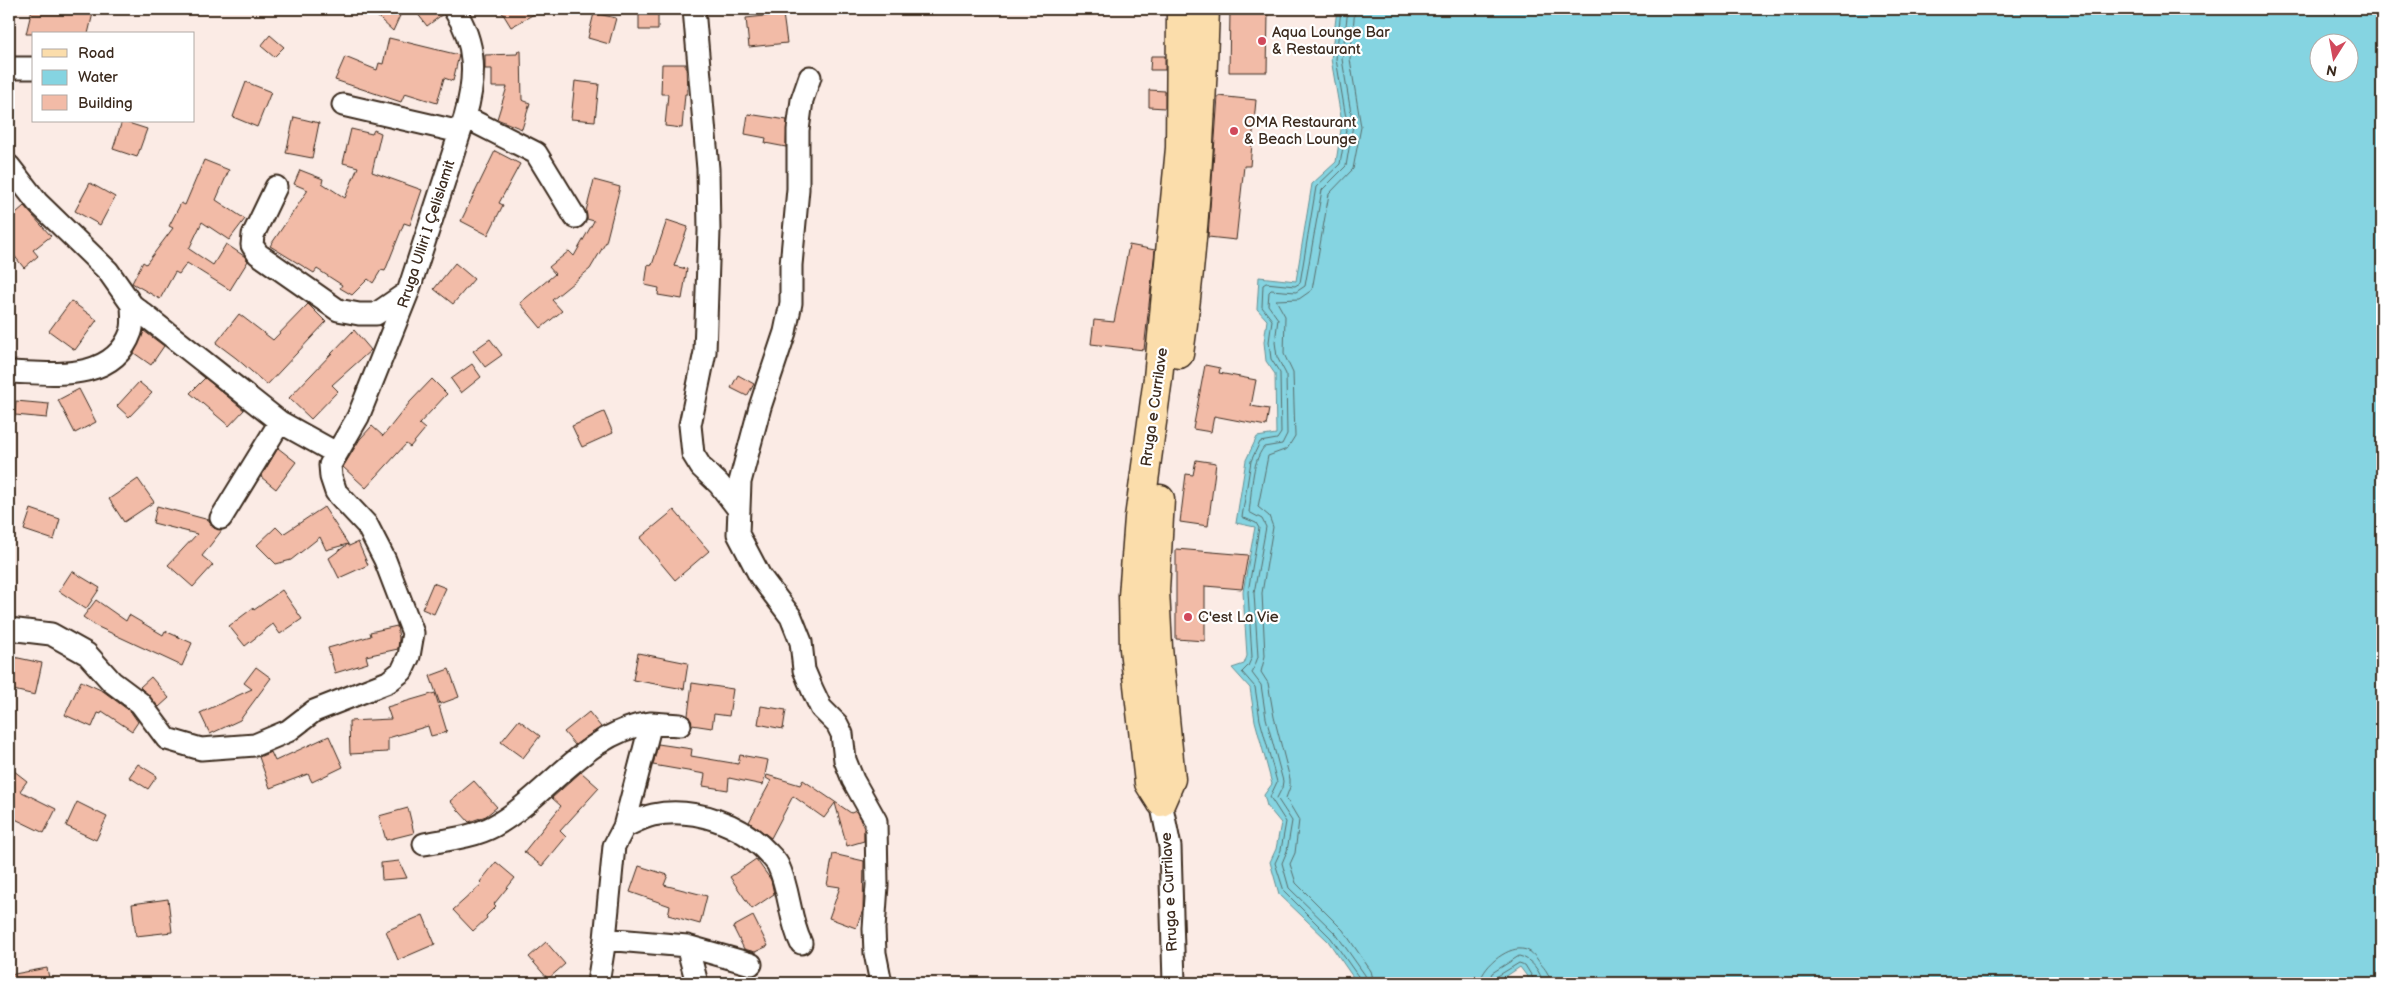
<svg xmlns="http://www.w3.org/2000/svg" width="2391" height="992" font-family="'Balsamiq Sans',sans-serif">
<style>
.water{fill:#85d4e1;stroke:#679093;fill-rule:evenodd}
.lines{fill:none;stroke-linecap:round;stroke-linejoin:round}
.shore{stroke:#596e6c;stroke-width:1}
.building{fill:#f2bba7;stroke:#3b2a1e}
.minor-casing{stroke:#3b2a1e;stroke-width:25}
.major-casing{stroke:#3b2a1e;stroke-width:31}
.minor{stroke:#fff;stroke-width:21}
.major{stroke:#fbddab;stroke-width:28}
.poi-dot{fill:#d1495b;stroke:#fff;stroke-width:2}
.labels{text-anchor:middle;stroke-width:4.5;stroke-linejoin:round;paint-order:stroke}
.poi-label{font-size:15px;fill:#3b2a1e;stroke:#fff;text-anchor:start}
.street-label{font-size:15px;fill:#3b2a1e;stroke:#fff}
</style>
<rect width="100%" height="100%" fill="#fbebe5"/>
<filter id="ink" filterUnits="userSpaceOnUse"><feTurbulence type="fractalNoise" baseFrequency=".02" numOctaves="2"/><feDisplacementMap in="SourceGraphic" scale="10" xChannelSelector="R" yChannelSelector="G"/><feConvolveMatrix kernelMatrix="1 2 1 2 8 2 1 2 1" color-interpolation-filters="sRGB"/></filter>
<g filter="url(#ink)">
<!-- water -->
<path class="water" d="M1337,9h1045v974h-850l-12,-16 -24,16h-139l-29,-42 -49,-47 -9,-32 6,-13 5,-26 -14,-17 -3,-11 8,-11 -17,-63 -5,-33 -18,-20 12,-4 3,-8 -4,-64 12,-65 -19,-4 10,-63 11,-23 19,-3 -1,-60 -9,-13 -2,-19 3,-22 -10,-11 2,-32 37,4 16,-97 24,-22 6,-39 -11,-64zM2318,42h30v30h-30z"/>
<g class="lines">
<!-- shore -->
<path class="shore" d="M1341,9l-5,50 11,65 -7,40 -24,23 -16,96 -5,3 -29,-3 -3,2 -1,22 10,13 -3,22 2,17 9,14 1,60 -4,6 -17,3 -9,19 -9,56 14,6 3,5 -11,64 4,65 -4,9 -6,6 13,15 5,33 17,62 -7,15 16,25 -5,28 -6,13 9,28 47,47 29,41v4
M1348,9l-6,50 11,66 -7,41 -24,24 -17,96 -9,6 -25,-2 -2,2 -1,13 10,14 -3,23 2,15 9,17 1,60 -5,10 -18,3c-13,16 -12,46 -15,65l13,7 4,8 -12,66 4,64 -6,16 9,12 5,33 17,63 -1,7 -5,10 15,23 -5,30 -5,12 7,25 47,46 29,41 2,8
M1355,9l-5,50 11,68 -8,42 -24,25 -17,96 -13,9 -23,1 9,16 -1,38 9,19 2,63 -8,13 -19,7 -10,51 11,9 4,11 -11,66 3,63 -4,16 7,11 6,34 16,62v8l-4,11 13,22 -4,33 -5,11 6,19 47,47 28,41 3,12
M1480,983c1,-15 26,-36 42,-34 9,1 13,7 18,14 5,6 10,11 10,20
M1488,983l4,-10 27,-17c11,2 23,16 23,27
M1494,983l2,-6 23,-14 6,2 11,18"/>
</g>
<!-- building -->
<path class="building" d="M32,9h62l-6,25h-62z
M369,9h34l-10,22z
M414,9h28l1,5 -16,12z
M500,9h43l-32,18z
M639,9h19v21h-19z
M1230,12l38,1 -1,59h-38z
M594,13l22,5 -7,26 -21,-6z
M783,14l4,29 -38,4 -3,-29z
M270,35l14,12 -10,10 -13,-11z
M389,38l70,17 -6,26 -9,-3 -7,25 -32,-10 -4,9 -66,-22 10,-23 32,13 2,-7 4,1z
M518,51h3l1,49 8,3 -8,26 -25,-10 10,-32h-15v-18h-7v-14l32,-1z
M1151,56h14v14h-15z
M662,64h24l1,30h-2l-3,34 -17,-2 3,-32h-7z
M575,81l24,3 -4,37 -24,-2z
M246,82l25,10 -14,35 -24,-10z
M1149,90l16,1v17l-16,-1z
M1218,96l38,4 -6,66h-6l-8,74 -28,-3z
M748,114l39,6 -1,27 -21,-4 1,-5 -21,-4z
M294,117l25,6 -7,35 -26,-5z
M122,121l25,8 -10,28 -24,-8z
M351,129l21,5 2,-4 7,3 -9,39 50,18 -12,35 -6,-2 -19,48 -4,-1 -8,13 -5,-4 -16,16 -12,-7 2,-3 -25,-16 -3,4 -44,-27 38,-56 -14,-6 6,-14 23,9 -1,4 23,15 13,-31 -15,-4z
M495,151l25,13 -21,39 4,2 -15,30 -27,-14z
M204,160l25,10 -13,30 29,19 -16,21 -27,-18 -13,27 24,16 13,-21 18,12 4,5 -18,29 -43,-27 -8,11 -4,-2 -15,27 -28,-16 11,-21 3,2 27,-36 -4,-2 12,-23 4,2z
M594,180l26,7 -14,55 -16,27 -38,31 10,11 -21,17 -21,-25 35,-29 -6,-7 20,-16 5,5 20,-35 -7,-2 -1,-8z
M90,183l25,14 -15,28 -25,-14z
M24,206l27,30 -18,14 5,6 -14,12 -15,-19v-30z
M667,220l21,7 -14,39 13,3 -5,30 -24,-4 1,-7 -14,-3 3,-21 4,1z
M1129,245l26,5 -11,100 -53,-6 3,-24 20,2z
M455,263l19,16 -21,25 -19,-15z
M71,301l26,19 -22,30 -26,-19z
M308,304l18,18 -59,63 -31,-27 -20,-15 23,-29 34,26z
M354,330l17,20 -39,35 6,6 -27,28 -22,-21z
M144,331l20,15 -13,19 -17,-12z
M490,339l12,16 -17,12 -12,-16z
M472,364l9,13 -20,16 -10,-14z
M1205,365l15,3 -1,5 37,7 -5,26 18,3 -3,17 -52,-10 -3,16 -18,-3z
M738,375l16,9 -7,12 -16,-8z
M205,378l39,32 -15,16 -39,-33z
M432,379l15,15 -28,30 6,5 -15,18 -4,-3 -40,44 -23,-21 17,-28 12,-13 11,10 27,-34z
M139,382l13,11 -23,24 -12,-11z
M79,389l17,33 -21,11 -17,-33z
M16,401l33,3 -2,14 -32,-3z
M604,412l9,21 -31,14 -10,-21z
M278,448l18,14 -20,27 -15,-12z
M1196,460l20,3 -8,63 -28,-4 6,-48 7,1z
M138,479l16,23 -30,20 -15,-23z
M157,506l52,14 5,8 8,2 -20,26 11,9 -20,22 -25,-22 29,-31 -44,-11z
M324,507l24,37 -22,6 -6,-13 -29,23 -15,4 -19,-19 19,-18 7,7z
M31,509l29,10 -6,21 -30,-10z
M674,510l35,41 -34,29 -35,-42z
M358,542l10,23 -29,13 -10,-20 19,-14 1,2z
M1176,549l72,6 -6,34 -37,-3v55l-29,-2z
M72,571l28,17 -14,21 -27,-18z
M433,583l13,5 -12,26 -12,-5z
M282,590l20,29 -22,15 -7,-10 -28,22 -16,-20 24,-18 1,2z
M96,600l30,21 3,-6 34,20 2,-4 27,12 -10,23 -86,-40 -13,-9z
M397,626l2,12 -1,11 -32,7 2,7 -33,10 -7,-25 43,-12 -1,-4z
M638,653l50,10 -4,26 -51,-9z
M9,656l33,7 -7,32 -26,-6z
M256,667l15,11 -31,42 -30,14 -10,-21 52,-24 -8,-6z
M449,669l10,28 -19,7 -10,-28z
M151,677l18,21 -10,9 -19,-20z
M81,681l22,10 28,21 7,10 -6,9 -30,-20 -1,3 -3,-1 -6,14 -27,-12z
M692,683l41,6 -4,27 -15,-2 -2,14 -20,-3 -4,-10z
M435,693l12,39 -16,4 -3,-10 -40,12v14l-38,2 -1,-33 42,-2 -4,-12z
M761,706l25,4 -3,19 -25,-5z
M589,712l12,15 -26,18 -11,-13z
M519,720l21,16 -17,22 -22,-16z
M329,736l14,31 -31,15 -4,-8 -38,14 -11,-31 12,-5 4,9z
M658,744l34,5 -1,7 47,8 2,-9 28,5 -5,25 -34,-7 -1,12 -25,-4 2,-12 -52,-9z
M138,764l19,12 -9,13 -19,-12z
M9,767l18,14 -7,10 36,18 -12,24 -35,-17z
M581,772l18,16 -39,43 6,6 -24,29 -18,-14 37,-46 -9,-8z
M767,775l33,10 3,-5 48,33 5,-2 8,17v13l-17,5 -12,-43 -11,15 -31,-22 -22,42 -22,-16 22,-41 -5,-3z
M474,781l23,26 -11,9 -17,6 -19,-21z
M77,802l30,15 -11,23 -30,-14z
M408,808l6,25 -28,7 -7,-24z
M833,854l31,7 -1,49 -7,18 -27,-10 11,-31 -13,-2z
M756,859l15,21 3,14 -22,15 -22,-32z
M399,861l8,17 -25,2 -1,-17z
M496,862l19,16 -21,26 2,2 -10,10 1,2 -14,13 -20,-21 29,-26 -2,-2z
M639,866l29,9 -4,10 43,11 -7,28 -32,-9 2,-9 -40,-14z
M168,899l4,33 -36,4 -4,-32z
M423,915l12,29 -37,16 -12,-29z
M753,916l15,30 -13,6 -11,-3 -11,-22z
M546,942l19,22 -17,15 -19,-22z
M47,968l3,15h-41v-8z"/>
<g class="lines">
<!-- minor casing -->
<g class="minor-casing">
<path id="minor" d="M694,9l14,160 1,62 -4,121 -15,73 3,29 8,13 18,17 20,26
M9,68h25
M810,77l-8,23 -4,30v59l-7,76v38l-6,29 -25,75 -20,75 -2,52 22,42 31,41 10,25 3,28 8,19 9,19 16,16 5,10 3,26 8,20 23,41 1,64 -3,44 1,24 6,30
M343,105l117,27
M465,117l71,36 39,64
M9,166l28,36 71,69 24,34 148,117 56,31
M276,187l-23,48 -1,10 6,9 80,56 21,4h17l32,-22
M9,372c43,1 104,11 122,-40 3,-8 1,-19 1,-27
M221,518l59,-96
M9,629l42,5 36,20 25,28 28,21 27,36 34,10 54,-4 33,-14 26,-20 74,-29 14,-11 7,-15 4,-23 -28,-73 -18,-35 -31,-33 -5,-15 -1,-12 28,-48 50,-125 57,-175c11,-39 12,-73 -11,-108
M651,723l29,2
M1161,802l9,45 4,136
M424,844c22,-4 50,-7 70,-18 54,-30 92,-95 157,-103l-27,104
M605,939l82,7 64,18
M687,946l10,37
M598,983l7,-44 9,-93 10,-19c9,-4 19,-10 29,-12 40,-8 88,8 116,39 3,3 7,7 9,11 12,25 11,54 23,78"/>
</g>
<!-- major casing -->
<g class="major-casing">
<path id="major" d="M1179,354c16,-114 22,-229 26,-345
M1160,499l-5,91 3,58 13,131 -10,23
M1161,802l-12,-19 -15,-134 -1,-53 6,-78 19,-140 22,-230 1,-139"/>
</g>
<!-- minor -->
<use href="#minor" class="minor"/>
<!-- major -->
<use href="#major" class="major"/>
</g>
</g>
<!-- markers -->
<g class="poi-dot">
<circle cx="1262" cy="41" r="5"/>
<circle cx="1234" cy="131" r="5"/>
<circle cx="1188" cy="617" r="5"/>
</g>
<g class="labels">
<!-- poi labels -->
<g class="poi-label">
<text x="1272" y="37">Aqua Lounge Bar<tspan x="1272" dy="17">&amp; Restaurant</tspan></text>
<text x="1244" y="127">OMA Restaurant<tspan x="1244" dy="17">&amp; Beach Lounge</tspan></text>
<text x="1198" y="622">C'est La Vie</text>
</g>
<!-- street labels -->
<g class="street-label">
<text transform="translate(426 234) rotate(-72)" y="5">Rruga Ulliri I Çelislamit</text>
<text transform="translate(1154 407) rotate(-82)" y="5">Rruga e Currilave</text>
<text transform="translate(1169 892) rotate(-93)" y="5">Rruga e Currilave</text>
</g>
</g>
<!-- margin -->
<rect width="2391" height="992" fill="none" stroke="#fff" stroke-width="30"/>
<rect x="15" y="15" width="2361" height="962" fill="none" stroke="#3b2a1e" stroke-width="2" filter="url(#ink)"/>
<!-- legend -->
<rect x="32" y="32" width="162" height="90" fill="#ffffff" stroke="#b1aaa5"/>
<rect x="42" y="49" width="25" height="8" fill="#fbddab" stroke="#b1aaa5"/>
<text x="78" y="58" font-size="15" fill="#3b2a1e">Road</text>
<rect x="42" y="70" width="25" height="15" fill="#85d4e1" stroke="#b1aaa5"/>
<text x="78" y="82" font-size="15" fill="#3b2a1e">Water</text>
<rect x="42" y="95" width="25" height="15" fill="#f2bba7" stroke="#b1aaa5"/>
<text x="78" y="108" font-size="15" fill="#3b2a1e">Building</text>
<!-- north arrow -->
<g transform="translate(2334 58) rotate(191)"><circle r="24" fill="#ffffff" stroke="#b1aaa5"/>
<path d="M0-4L9 19L0 12L-9 19Z" fill="#d1495b"/>
<text y="-8" font-size="14" font-weight="bold" text-anchor="middle" fill="#3b2a1e">N</text>
</g>
</svg>
